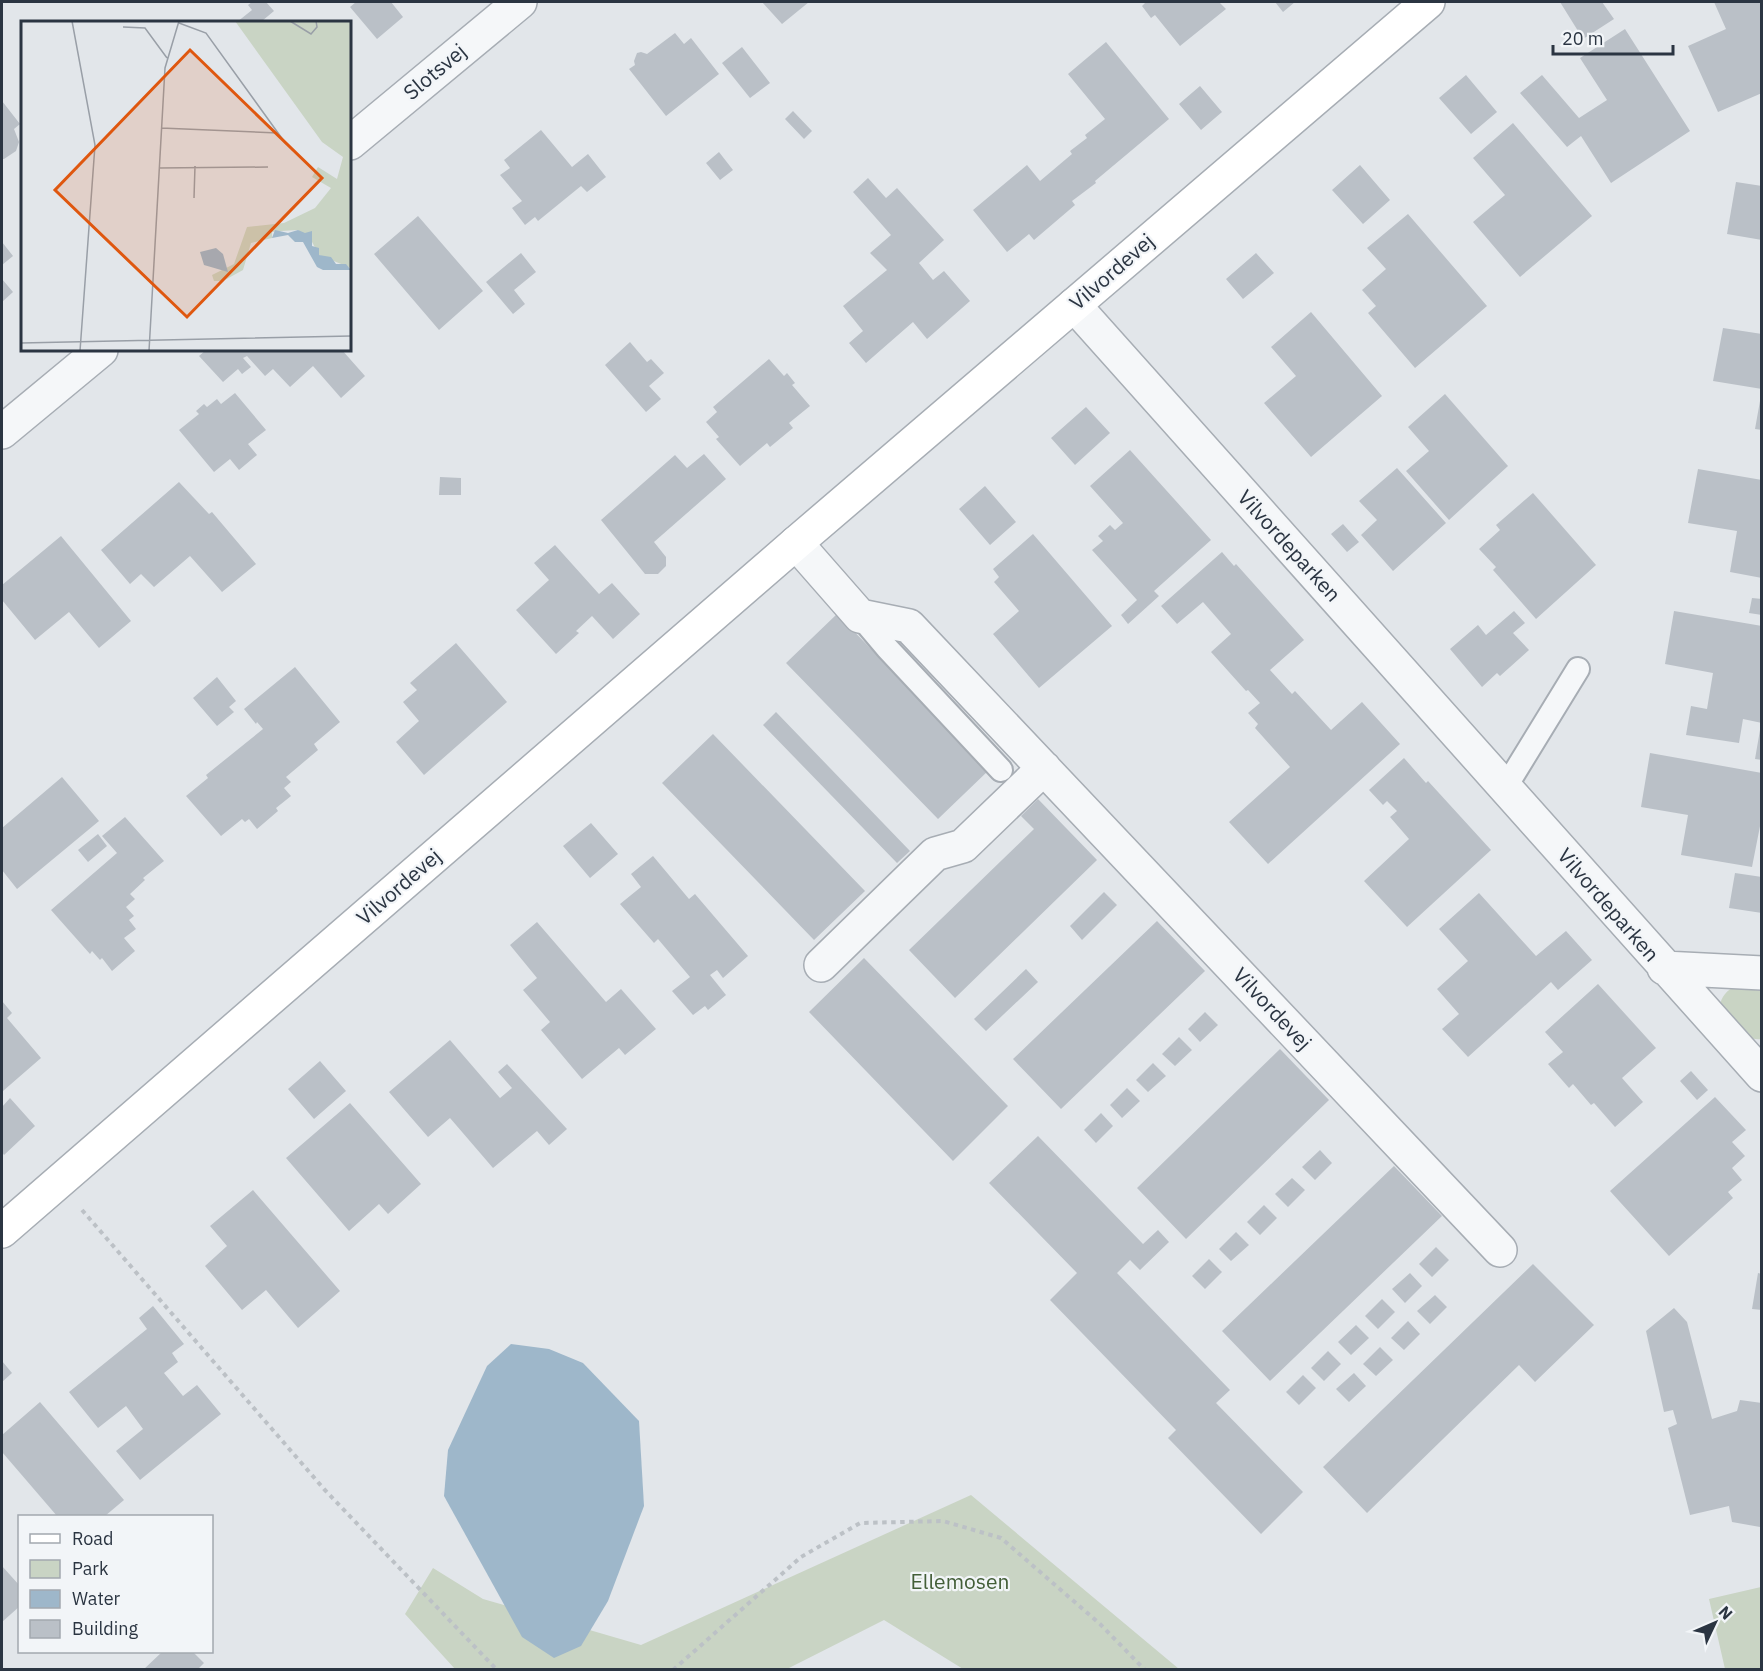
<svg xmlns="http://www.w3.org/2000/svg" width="1763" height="1671" font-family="'IBM Plex Sans',sans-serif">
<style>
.green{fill:#c9d4c4}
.water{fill:#9eb7ca}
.building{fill:#bac0c7}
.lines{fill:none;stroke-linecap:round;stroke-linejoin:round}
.lane-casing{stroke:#a7adb4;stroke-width:26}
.street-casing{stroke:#a7adb4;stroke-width:36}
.secondary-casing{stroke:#a7adb4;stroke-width:36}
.path{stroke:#bcc1c6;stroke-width:4;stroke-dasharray:4.5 4.5;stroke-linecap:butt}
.lane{stroke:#f5f7f9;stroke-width:22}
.street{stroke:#f5f7f9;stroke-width:33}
.secondary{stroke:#fff;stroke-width:33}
.labels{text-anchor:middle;stroke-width:4.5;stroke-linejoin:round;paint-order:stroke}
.street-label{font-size:21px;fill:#2b3542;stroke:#f2f5f8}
.park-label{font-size:21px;fill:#435e38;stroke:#f2f5f8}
.inset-road{fill:none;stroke:#999fa7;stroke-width:1.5}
.view{fill:#df570f;fill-opacity:0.15;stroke:#df570f;stroke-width:3}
.inset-edge{fill:none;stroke:#2b3542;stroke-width:3}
</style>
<rect width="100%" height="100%" fill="#e2e6ea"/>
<!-- green -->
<path class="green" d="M1735,987l26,4v48c-18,3 -31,-21 -41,-34 1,-7 7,-16 15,-18z
M971,1495l208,174h-216l-79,-49 -97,49h-332l-50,-55 28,-46 50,31 158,46z
M1761,1587v82h-36l-16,-70z"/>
<!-- water -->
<path class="water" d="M511,1344l38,5 34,14 56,58 5,85 -36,95 -27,45 -27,12 -32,-21 -78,-141 4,-46 39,-84z"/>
<!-- building -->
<path class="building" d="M252,2h14l8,9 -12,10 1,1h-26l15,-12 -4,-5z
M356,2h35l12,15 -26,22 -27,-32z
M762,2h47l-27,22z
M1143,2h76l7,7 -46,37 -25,-31 -4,3 -9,-12 3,-3z
M1275,2h20l-12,10z
M1560,2h42l12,17 -31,20z
M1714,2h48v91l-44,19 -30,-66 38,-17z
M1625,29l65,102 -79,52 -30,-47 -14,11 -47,-54 22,-18 37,43 28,-18 -27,-42z
M675,33l9,11 7,-6 28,36 -53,42 -37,-47 6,-4 -1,-4 3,-8 4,-1 6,2z
M1106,42l63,77 -74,62 1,2 -24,18 3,4 -41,35 -5,-6 -22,18 -34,-42 54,-45 13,16 32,-27 -2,-3 17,-13 -2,-3 20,-16 -37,-45z
M742,47l28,36 -20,15 -28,-35z
M1466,75l31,37 -26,22 -32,-36z
M1200,86l22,26 -21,18 -22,-26z
M2,101l18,23 -6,5 5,13 -3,9 -12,8h-2z
M793,111l19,20 -8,8 -19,-20z
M1513,123l79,93 -72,61 -47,-55 32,-27 -32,-37z
M541,130l31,37 16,-13 18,23 -19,15 -6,-6 -43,35 -3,-4 -10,8 -13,-17 10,-7 -22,-26 10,-7 -6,-8z
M719,152l14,18 -13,10 -14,-17z
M1360,165l30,35 -27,24 -31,-34z
M868,178l18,20 11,-10 47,52 -25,23 14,17 11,-9 26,30 -43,38 -14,-17 -47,41 -17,-20 14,-12 -20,-25 44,-36 -17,-17 21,-18 -38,-43z
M1736,182l26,4v54l-35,-6z
M1408,214l79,92 -72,62 -47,-55 8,-7 -14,-16 24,-21 -19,-21z
M418,216l65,75 -44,39 -65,-76z
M2,242l11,14 -11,9z
M521,253l15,19 -22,18 11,14 -12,10 -27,-32z
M1256,253l18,20 -31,26 -17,-20z
M2,279l11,13 -11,10z
M1311,312l71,84 -71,61 -47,-54 32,-27 -25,-29z
M1723,328l39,6v55l-49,-8z
M630,342l17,20 4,-3 13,14 -15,13 12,13 -15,13 -41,-47z
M206,350h136l23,26 -24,22 -28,-32 -23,21 -17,-18 -8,7 -18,-20 -4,2 8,9 -9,7 -4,-5 -15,13 -24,-26z
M769,359l15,17 3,-3 8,10 -3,2 18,21 -21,17 4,5 -23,19 -3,-4 -27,23 -24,-27 3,-2 -13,-15 11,-10 -4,-5z
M235,393l31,37 -18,14 9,11 -18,15 -9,-11 -16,13 -35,-42 20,-16 -3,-3 8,-7 3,3 10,-8 4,5z
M1445,394l63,72 -59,54 -43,-49 23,-20 -21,-24z
M1760,401h2v29l-7,-1z
M1086,407l24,26 -35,32 -24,-27z
M1130,450l81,90 -57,51 5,5 -31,28 -7,-9 16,-15 -45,-50 11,-9 -5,-5 12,-11 5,5 8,-7 -33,-37z
M704,454l22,25 -72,63 12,15v9l-8,8h-13l-44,-54 74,-65 12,13z
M1397,468l49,55 -53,48 -32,-36 16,-15 -18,-19z
M1698,469l64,11v98l-32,-6 7,-41 -49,-8z
M440,477l21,1v17h-22z
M179,482l30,32 3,-2 44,52 -34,28 -32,-36 -36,31 -13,-13 -11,10 -29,-34z
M985,486l31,36 -26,23 -31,-36z
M1533,493l63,72 -60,54 -43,-49 3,-3 -17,-18 21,-19 -4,-5z
M1343,524l16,18 -12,10 -16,-18z
M1033,534l79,92 -73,62 -46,-54 26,-23 -25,-29 5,-5 -6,-8z
M61,536l70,85 -32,27 -30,-36 -34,28 -33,-40v-15z
M555,545l44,49 13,-11 28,31 -27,25 -21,-23 -16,15 3,2 -23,21 -40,-44 33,-30 -15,-17z
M1222,552l12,14 2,-2 68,76 -34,30 22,24 3,-3 36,39 31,-28 38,42 -132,120 -39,-42 61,-55 -35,-39 3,-4 -10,-11 12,-10 -12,-13 -2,1 -35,-39 20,-18 -28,-32 -26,22 -16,-18z
M1752,598l10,1v16l-13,-2z
M1514,611l11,12 -12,10 16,17 -29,26 -3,-3 -15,14 -32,-38 28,-24 8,10z
M1674,611l88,15v97l-19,-4 -4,24 -53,-8 5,-29 16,3 6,-36 -48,-9z
M837,614l152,156 -51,49 -152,-156z
M456,643l51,59 -83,73 -28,-33 23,-21 -16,-19 14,-12 -7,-7z
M295,667l45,55 -26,22 4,6 -32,27 5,5 -7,6 7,8 -15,12 2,3 -21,18 -8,-10 -4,3 -3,-3 -21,17 -35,-40 22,-18 -2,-3 57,-46 -6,-7 -1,2 -12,-15z
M217,677l19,24 -7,6 5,5 -17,14 -24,-28z
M776,712l134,139 -13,12 -134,-138z
M1760,730h2v30l-7,-1z
M713,734l152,157 -51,49 -152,-157z
M1650,753l112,20v43l-10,51 -71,-12 7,-40 -47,-8z
M1404,758l22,25 2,-2 63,69 -84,77 -43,-46 45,-42 -19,-22 7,-6 -10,-10 -4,4 -14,-15z
M62,777l37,44 -82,68 -15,-19v-42z
M1038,799l59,61 -142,138 -46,-48 125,-121 -13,-13z
M125,817l39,44 -21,17 2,2 -15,14 5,5 -9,8 8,9 -5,4 7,9 -12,9 11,13 -23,20 -10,-13 -2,2 -8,-9 -2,3 -39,-44 66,-57 -15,-17z
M591,823l27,31 -28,24 -27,-32z
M98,834l9,12 -19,16 -10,-12z
M653,856l36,43 6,-5 53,62 -25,22 -6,-8 -7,5 16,20 -18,15 -3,-4 -12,9 -21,-24 18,-14 -32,-38 -4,4 -34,-39 21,-17 -10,-13z
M1735,873l27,4v36l-33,-5z
M1104,892l13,13 -35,35 -12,-14z
M1479,893l57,63 30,-25 26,29 -34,30 -7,-8 -83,75 -26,-28 17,-15 -22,-25 31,-28 -29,-32z
M1157,921l48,50 -144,138 -48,-50z
M537,922l69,80 15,-13 35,40 -31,26 -6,-7 -37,31 -41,-49 9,-8 -27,-32 14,-12 -27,-33z
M864,958l144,148 -55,55 -144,-149z
M1026,969l12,13 -52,49 -12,-12z
M1598,984l58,64 -34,30 21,24 -28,25 -21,-24 -3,2 -18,-21 -4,4 -21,-24 15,-12 -18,-20z
M2,1001l10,12 -5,5 34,40 -38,33 -1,-2z
M1205,1012l13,13 -18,17 -12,-13z
M1179,1037l13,13 -17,16 -13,-12z
M450,1040l50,58 12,-10 -14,-16 9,-8 60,65 -18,16 -12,-14 -44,37 -43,-50 -22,19 -39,-45z
M1280,1049l49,51 -143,139 -49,-51z
M320,1061l26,30 -32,28 -26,-30z
M1153,1063l13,13 -18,16 -12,-12z
M1691,1071l17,19 -11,10 -17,-19z
M1127,1088l13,13 -18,17 -12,-13z
M1715,1097l31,33 -14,12 13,14 -13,12 10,12 -14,12 5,6 -64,58 -59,-65z
M10,1098l25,28 -31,29 -2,-3v-45z
M350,1103l71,81 -33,30 -9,-10 -30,27 -63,-73z
M1101,1113l12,13 -17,17 -12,-13z
M1038,1136l105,108 15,-14 11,12 -29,28 -10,-10 -13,13 113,117 -14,13 87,89 -42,42 -93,-96 8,-8 -126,-130 27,-27 -88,-90z
M1320,1150l12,13 -17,17 -13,-13z
M1394,1166l48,50 -172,165 -48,-50z
M1292,1178l13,12 -17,17 -13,-13z
M253,1190l87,101 -42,37 -32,-38 -24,20 -37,-44 22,-20 -17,-20z
M1264,1205l13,13 -17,17 -13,-13z
M1236,1232l13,13 -18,16 -12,-12z
M1436,1247l13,13 -17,17 -13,-13z
M1209,1259l13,13 -17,17 -13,-13z
M1533,1264l61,61 -59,57 -16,-17 -152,148 -44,-46z
M1410,1273l12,13 -17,17 -13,-14z
M1758,1273l4,1v36l-10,-1z
M1435,1295l12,12 -17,17 -13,-13z
M1382,1299l13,13 -17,17 -13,-13z
M153,1306l31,38 -12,9 6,9 -14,11 19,23 14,-11 24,29 -81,66 -24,-29 27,-22 -17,-23 -28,22 -29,-36 78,-63 -8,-11z
M1674,1308l13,14 25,97 25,-8 3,-11 22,3 -2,124 -28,-5 -3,-16 -39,9 -22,-87 9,-4 -4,-14 -9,2 -18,-81z
M1408,1321l12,13 -16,16 -13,-12z
M1356,1325l13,13 -18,17 -13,-13z
M1380,1347l13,13 -17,16 -13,-12z
M1328,1351l13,13 -17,17 -13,-13z
M2,1361l10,12 -10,9z
M1354,1373l12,13 -17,16 -13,-13z
M1303,1375l13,13 -17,17 -13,-13z
M40,1402l84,98 -19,16h-48l-55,-64v-17z
M2,1566l18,20v20l-18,16z
M162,1652h31l11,11 -7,7h-54z"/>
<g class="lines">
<!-- lane casing -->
<g class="lane-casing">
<path id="lane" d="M860,616l27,32 114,122
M1505,788l73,-119"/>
</g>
<!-- street casing -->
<g class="street-casing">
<path id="street" d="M350,143l170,-141
M1074,305l688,770
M2,432l99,-82
M796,543l64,73 49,10 591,624
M821,965l114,-111 28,-8 81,-78
M1664,968l98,5"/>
</g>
<!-- secondary casing -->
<g class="secondary-casing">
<path id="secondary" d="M2,1231l794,-688 632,-541"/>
</g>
<!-- path -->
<path class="path" d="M82,1210l242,279 173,181
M673,1670l128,-113 59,-34 83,-2 58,17 99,86 45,46"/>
<!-- lane -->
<use href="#lane" class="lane"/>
<!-- street -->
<use href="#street" class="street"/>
<!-- secondary -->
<use href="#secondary" class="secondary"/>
</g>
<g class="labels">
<!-- street labels -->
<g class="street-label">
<text transform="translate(435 72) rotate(-40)" y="7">Slotsvej</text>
<text transform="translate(1112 272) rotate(-41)" y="7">Vilvordevej</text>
<text transform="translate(1289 546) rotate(48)" y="7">Vilvordeparken</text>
<text transform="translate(399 887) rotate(-41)" y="7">Vilvordevej</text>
<text transform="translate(1608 905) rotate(49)" y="7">Vilvordeparken</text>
<text transform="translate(1272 1009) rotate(47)" y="7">Vilvordevej</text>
</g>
<!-- park labels -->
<g class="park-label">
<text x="960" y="1589">Ellemosen</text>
</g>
</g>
<!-- overview -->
<g transform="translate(21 21)">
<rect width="330" height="330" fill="#e2e6ea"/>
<path d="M214,0h116v247l-32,-13 -8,-15 -13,-10 -17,1 -9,1v6l-21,5 -8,27 -20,11h-9l-2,-6 22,-11 13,-37 37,-4 31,-15 16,-20 -19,-11 6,-10 19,12 6,-22 -21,-15z" fill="#c9d4c4"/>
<path d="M277,209l7,3 7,-2v15l7,2v7l12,2 5,7h10l5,6h-28l-6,-3 -14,-25h-8l-7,-7 -16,3 3,-8 13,3zM195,227l7,6 5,18 -24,-7 -4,-13z" fill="#9eb7ca"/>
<path class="inset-road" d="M51,0l23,124 -15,206M269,0l21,13 6,-7 -1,-6M158,2l27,10 80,111M102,6l22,1 22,30M140,107l117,5M138,147l109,-1M173,177l1,-32M0,322l330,-7M128,330l16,-283 14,-47"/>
<path class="view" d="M169,29l132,128 -135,139 -132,-127z"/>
<rect width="330" height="330" class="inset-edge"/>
</g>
<!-- border -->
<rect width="1763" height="1671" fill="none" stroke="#2b3542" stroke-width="6"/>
<!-- legend -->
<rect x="18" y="1515" width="195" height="138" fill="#f2f5f8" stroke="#a2a8af" stroke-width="1.5"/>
<rect x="30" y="1534" width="30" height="9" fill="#ffffff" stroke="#a2a8af" stroke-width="1.5"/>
<text x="72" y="1545" font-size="18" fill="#2b3542">Road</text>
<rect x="30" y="1560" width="30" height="18" fill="#c9d4c4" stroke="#a2a8af" stroke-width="1.5"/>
<text x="72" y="1575" font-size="18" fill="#2b3542">Park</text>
<rect x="30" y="1590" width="30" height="18" fill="#9eb7ca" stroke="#a2a8af" stroke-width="1.5"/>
<text x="72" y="1605" font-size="18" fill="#2b3542">Water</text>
<rect x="30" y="1620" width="30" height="18" fill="#bac0c7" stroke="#a2a8af" stroke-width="1.5"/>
<text x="72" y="1635" font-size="18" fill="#2b3542">Building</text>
<!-- north arrow -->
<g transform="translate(1715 1623) rotate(46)" stroke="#f2f5f8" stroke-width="4.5" paint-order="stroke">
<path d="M0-4.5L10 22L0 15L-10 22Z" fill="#2b3542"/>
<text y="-9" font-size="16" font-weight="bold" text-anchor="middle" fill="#2b3542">N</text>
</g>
<!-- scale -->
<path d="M1553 45v9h120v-9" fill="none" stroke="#2b3542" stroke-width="3"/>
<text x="1562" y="45" font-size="18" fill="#2b3542" stroke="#f2f5f8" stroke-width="4.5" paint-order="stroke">20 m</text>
</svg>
